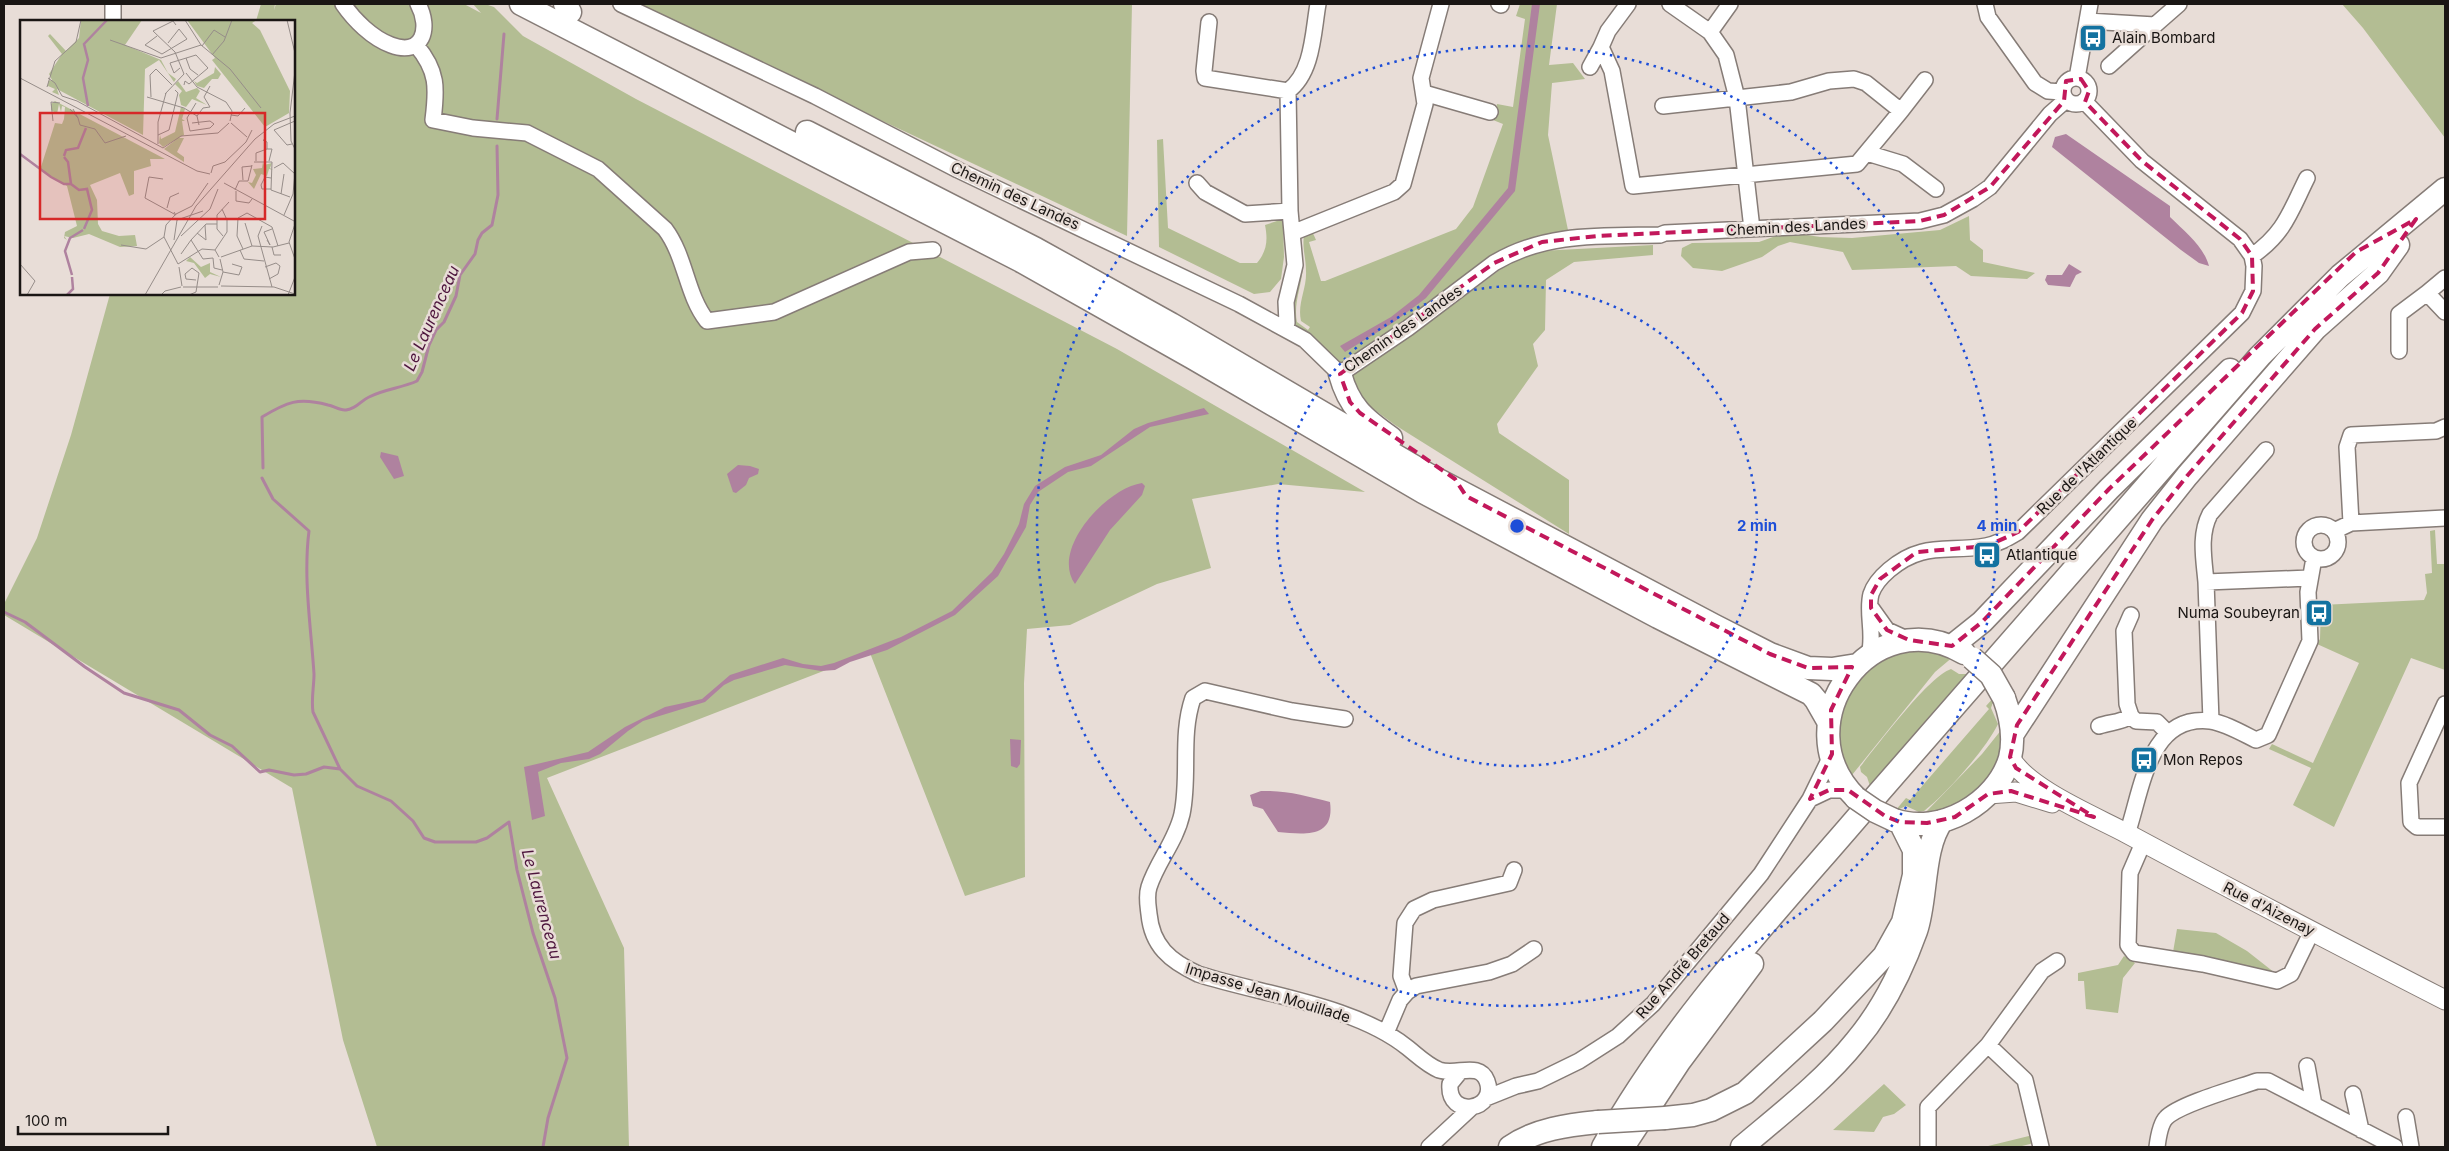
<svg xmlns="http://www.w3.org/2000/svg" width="2449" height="1151" font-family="Inter,sans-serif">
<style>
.green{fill:#b3bd93}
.water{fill:#af829f}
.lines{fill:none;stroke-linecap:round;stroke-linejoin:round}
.stream{stroke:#af829f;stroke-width:3}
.minor-casing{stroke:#867c77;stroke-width:18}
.major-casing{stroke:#867c77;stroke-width:21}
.highway-casing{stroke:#867c77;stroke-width:25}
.minor{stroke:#fff;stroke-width:15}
.major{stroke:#fff;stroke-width:19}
.highway{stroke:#fff;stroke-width:22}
.highway-bridge-casing{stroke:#867c77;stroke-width:25;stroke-linecap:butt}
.highway-bridge{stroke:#fff;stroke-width:22}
.marked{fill:none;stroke:#c2185b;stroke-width:4;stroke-dasharray:10 6;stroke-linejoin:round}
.ring{fill:none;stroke:#1d4ed8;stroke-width:2.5;stroke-dasharray:2.5 5}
.labels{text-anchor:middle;stroke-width:5;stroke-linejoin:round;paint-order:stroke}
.poi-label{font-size:15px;fill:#1a1614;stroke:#e8ddd7;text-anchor:start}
.street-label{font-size:15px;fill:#1a1614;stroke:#e8ddd7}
.water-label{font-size:16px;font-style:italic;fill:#4d153d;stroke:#e8ddd7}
.inset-river{fill:none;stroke:#af829f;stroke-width:2.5}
.inset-road{fill:none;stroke:#968d89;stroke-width:1}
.view{fill:#d62828;fill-opacity:0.15;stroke:#d62828;stroke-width:2.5}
.inset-edge{fill:none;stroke:#1a1614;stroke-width:2.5}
.centre{fill:#1d4ed8;stroke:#e8ddd7;stroke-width:2.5}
.ring-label{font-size:15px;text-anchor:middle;font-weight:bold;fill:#1d4ed8;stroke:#e8ddd7;stroke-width:5;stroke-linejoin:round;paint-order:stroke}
</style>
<rect width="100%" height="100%" fill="#e8ddd7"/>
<!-- green -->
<path class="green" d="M261,4h14l-1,6 2,-6h188l17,9 -8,-9h12l9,3 29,29 113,63 481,250 248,143 -87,-8 -86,15 19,69 -54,16 -87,41 -43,4 -3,54 1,194 -60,19 -95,-243 -323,125 77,170 5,199h-252l-34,-107 -51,-252 -288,-173v-11l33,-66 34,-103 39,-141h184v-273h-38z
M635,4h497l-5,232 -478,-225z
M1520,4h37l-8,61 24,-2 12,16 -33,4 -4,52 20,95 -39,9 -183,125 -9,-2 -43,-36 -3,-18 7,-41 5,-1c-1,19 -10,38 -6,56l11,8 2,-3 -9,-6c-4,-18 6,-32 5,-50 0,-13 -4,-23 -2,-36l8,-4 4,9 -7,2 12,39h4l131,-52 17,-22 30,-83 -10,-4 4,-16 16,3 12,-88 -9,-3z
M2342,4h103v134l-82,-110z
M1163,139l5,89 72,35h17c10,-12 11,-23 8,-38l18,-6 1,38 -3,22 -11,13 -16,2 -95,-47 -2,-107z
M1969,216l1,24 13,10v12l52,11 -8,6 -56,-3 -15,-10 -104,4 -9,-18 -53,-10 -12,4 -16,11 -40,14 -29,-3 -12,-12 1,-8 10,-5 67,-1 28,-10 33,5 32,1 88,-8z
M1653,245v10l-79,7 -28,18 -1,50 -12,14 5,22 -41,58 2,9 70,47v54l-174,-109 -39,-29 -6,-13 4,-12 96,-64 59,-44 31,-12z
M2435,530l2,34h8v106l-34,-12 -77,169 -41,-22 18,-37 -42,-19 3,-5 41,19 46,-100 -42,-19 3,-5 1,-34 103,-5 3,-7 -2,-19 7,-1 -2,-42z
M1910,649l44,7 -19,16 -83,103 -6,-6 -7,-23 2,-44 25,-34z
M1951,669l8,5h8l-97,112 -3,-9 -6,-5 -1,-5c17,-21 68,-90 91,-98z
M1995,696l-4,12 7,16c-12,25 -52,70 -74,87l-5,1 -13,-6 -11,5 11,-13 4,2 79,-91 -3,-3z
M2002,729c4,28 -14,58 -37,73 -11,7 -29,9 -42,13l59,-61z
M2177,929l39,4 31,18 28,22 -62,-15 -40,-6z
M2124,956l11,7 -12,15 -5,35 -32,-4 -2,-28h-6v-8l40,-8z
M1884,1084l22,21 -12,9 -11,3 -9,15 -41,-2z
M2033,1135l1,8 -16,4h-34z"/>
<!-- water -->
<path class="water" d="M1532,4h8l-25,187 -89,107 -32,24 -49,30 -5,-6 51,-29 28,-22 89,-107z
M2066,134l104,72v11c15,15 33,28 39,49l-10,-3 -18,-13 -129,-103 3,-10z
M2069,264l13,8 -6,3 -6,12 -22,-2 -3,-5 2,-5h15z
M1204,408l5,6 -59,13 -59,39 -23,6 -30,20 -8,13 -4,22 -28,49 -43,39 -68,35 -37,12 -15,8 -14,1 -36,-6 -51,15 -10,5 -19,17 -62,19 -15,10 -28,23 -11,5 -28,4 -23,9 7,44 -13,4 -8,-53 64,-15 37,-25 40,-20 37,-8 28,-24 53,-17 20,6 18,2 13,-3 67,-26 51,-26 40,-39 12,-18 15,-30 5,-20 11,-18 30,-19 36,-12 33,-26 14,-6z
M381,452l17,4 6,20 -10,3 -14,-22z
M738,465l12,1 9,3 -1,5 -9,4 -3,7 -10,8 -3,-1 -6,-18z
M1142,483l3,3 -3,9 -32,35 -35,54c-25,-35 32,-96 67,-101z
M1010,739l11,1 -1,24 -3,4 -6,-2z
M1261,791c24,-1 46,5 69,11 5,37 -26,32 -52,30l-15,-23 -10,-3 -3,-11z"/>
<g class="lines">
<!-- stream -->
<path class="stream" d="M497,119l7,-85
M263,468l-1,-51c25,-15 36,-20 66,-12 6,1 12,6 18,5 11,-1 14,-9 23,-13 15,-8 33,-9 48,-16l5,-9 7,-27 7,-15 8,-8 12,-26 4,-21 15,-21 3,-14 4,-7 10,-8 6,-30 -1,-49
M262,478l11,21 36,32c-6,47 2,96 5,143 0,13 -3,25 -1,38l27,57 17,17 34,15 22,20 11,17 11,4h41l11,-4 22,-16 8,48 16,63 22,65 12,60 -19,60 -5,29
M4,612l21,10 60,45 39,26 55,17 31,25 22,11 28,26 9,-2 25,5 12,-1 18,-7 16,2"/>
<!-- minor casing -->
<g class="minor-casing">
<path id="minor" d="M113,4v17
M343,4c11,16 29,34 48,41 32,12 40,-17 27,-41
M621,4l194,92 143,74 281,134 66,36 35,34 68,-46 86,-65c52,-31 108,-27 166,-28l5,-2 255,-12 24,-6 29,-16 17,-12 60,-73 16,-14
M1499,4l2,1
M1628,4l-20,27 -7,16 11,24 21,115 224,-22 44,-53 -35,-28 -12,-4 -25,2 -38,11 -128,14
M1670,4l40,28 16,23 11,43 15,131
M1985,4l3,13 47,66 13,8 14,1
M2087,21l68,4 24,-21
M1209,22l-5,49 1,7 83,13
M1710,32l20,-28
M416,45c22,26 21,43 17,75l40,8 54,5 71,36 67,60c21,28 21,65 42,92l67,-9 135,-60 24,-2
M2109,66l46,-41
M1590,67l11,-20
M2077,78l13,-74
M2063 91a13 13 0 1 1 26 0a13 13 0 1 1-26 0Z
M1424,93l66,19
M1901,111l24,-31
M1867,153l36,11 33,25
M1197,183l8,9 40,22 45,-3
M1292,233l102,-41 9,-8 22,-80 -4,-26 20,-74
M2252,256c33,-23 38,-44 55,-78
M2445,278l-18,15 18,19
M1284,328l3,-5 -1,-21 9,-37 -5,-54 -2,-120c25,-18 25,-59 30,-87
M2399,351v-37l28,-21
M2351,523l-4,-76 4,-12 85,-4 9,-4
M2304 542a17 17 0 1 1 34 0a17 17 0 1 1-34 0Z
M2334,531l17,-8 94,-5
M2206,582c-2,-23 -7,-47 4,-68l56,-64
M1872,609l15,21 22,10
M1869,655c6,-21 -3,-42 2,-61 3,-9 11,-18 18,-24 34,-29 58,-17 97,-24 12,-2 22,-8 32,-14l224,-219 11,-22 1,-25 -2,-10 -12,-17 -98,-78 -58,-60
M2445,704l-36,79 2,39 6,5h28
M2131,716l-4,-12 -3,-73 7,-16
M1345,719l-53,-8 -87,-20 -12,7c-13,38 -3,77 -11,116 -6,27 -25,48 -33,73 -3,9 -1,18 0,27 3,32 21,47 49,60 65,21 157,31 210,74 10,8 19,17 31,22 18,6 40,-9 48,11 11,29 -40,39 -37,3l9,-11
M2211,721l-5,-139 103,-4
M2099,726c11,-4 21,-3 32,-10l5,5 21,1 10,10
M1810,799l19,-9h19
M2127,834c15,-43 21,-120 83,-113 15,2 32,12 46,19l12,-5 42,-94 -2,-49 6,-34
M2143,843l-13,30 -2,72 6,8 69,11 74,17 14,-7 21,-43
M1407,992l9,-6 73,-14 23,-8 22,-15
M1386,1033l14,-33 7,-8 -6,-16 4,-53 9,-14 19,-9 76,-17 5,-13
M1988,1045l37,35 16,67
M2307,1066l7,39
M2353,1094l8,36
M1486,1098l30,-12 22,-5 41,-20 39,-25 35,-32 108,-130 49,-75 22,-45
M2406,1117l5,30
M1429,1147l42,-39
M1928,1147v-40l60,-62 54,-74 15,-10
M2157,1147c1,-8 3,-23 9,-29 13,-14 71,-30 91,-37h11l127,66"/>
</g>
<!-- major casing -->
<g class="major-casing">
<path id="major" d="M2010,757c16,31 84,59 116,76 106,57 212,112 319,167
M1988,794l28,-2 36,11"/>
</g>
<!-- highway casing -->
<g class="highway-casing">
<path id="highway" d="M521,4l500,257 172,97 230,134 235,125 153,77 5,6 12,21
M565,4l5,8
M807,132l229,117 135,75 256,150 288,152 55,28 38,14 24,1 25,-4
M1340,374c9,33 24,45 51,64
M1952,646l30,-24 127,-133 121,-119
M2012,735l140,-215 35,-44 128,-147 63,-56 20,-28
M1856,798c-75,-74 16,-199 108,-145
M1894,820c46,16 103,-17 116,-62 5,-21 1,-41 -6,-60
M1665,1118l28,-3 18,-5 34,-17 78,-72 61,-65 19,-34 11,-47v-25l-14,-28
M1510,1147c26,-18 58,-22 88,-25
M1603,1147c67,-122 169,-230 259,-335 132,-153 266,-304 398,-456l80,-80 105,-87
M1623,1147l56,-85 73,-98
M1742,1147c39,-33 82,-66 114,-106 27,-32 46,-71 60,-110 11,-31 6,-83 26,-110"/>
</g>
<!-- minor -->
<use href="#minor" class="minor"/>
<!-- major -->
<use href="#major" class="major"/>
<!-- highway -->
<use href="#highway" class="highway"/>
<!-- highway-bridge casing -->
<g class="highway-bridge-casing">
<path id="highway-bridge" d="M1972,658l19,17 13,23
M1856,798l19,13 19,9
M1598,1122l67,-4"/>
</g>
<!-- highway-bridge -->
<use href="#highway-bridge" class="highway-bridge"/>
</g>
<!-- marked area -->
<path class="marked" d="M2081,79l8,12 -4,11 57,59 98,78 12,17 1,35 -11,22 -224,219 -31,14 -70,6 -37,27 -9,16v13l16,22 22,10 43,6 30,-24 127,-133 247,-237 60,-33 -38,54 -63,56 -128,147 -35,44 -135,205 -7,32 6,11 78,49 -83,-26 -23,3 -33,23 -28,6 -27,-1 -15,-6 -37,-26h-19l-19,9 22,-45 -1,-44 21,-43 -44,1 -38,-14 -304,-158 -11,-17 -95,-66 -10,-11 -10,-28 154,-111 48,-21 55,-6 323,-15 24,-6 46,-28 74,-86 2,-20z"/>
<!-- distance rings -->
<g class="ring">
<circle cx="1517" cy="526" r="240"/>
<circle cx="1517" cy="526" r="480"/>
</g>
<!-- icons -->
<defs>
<g id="bus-square" transform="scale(1.4375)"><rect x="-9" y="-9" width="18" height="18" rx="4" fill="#1372a0" stroke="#e8ddd7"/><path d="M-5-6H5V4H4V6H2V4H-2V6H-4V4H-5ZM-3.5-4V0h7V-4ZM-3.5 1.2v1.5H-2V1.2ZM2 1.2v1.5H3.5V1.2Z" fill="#fff"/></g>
</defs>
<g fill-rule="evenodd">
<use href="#bus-square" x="2093" y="38"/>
<use href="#bus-square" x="1987" y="555"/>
<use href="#bus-square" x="2319" y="613"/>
<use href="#bus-square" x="2144" y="760"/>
</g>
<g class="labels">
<!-- poi labels -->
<g class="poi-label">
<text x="2112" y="43">Alain Bombard</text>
<text x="2006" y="560">Atlantique</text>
<text x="2300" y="618" text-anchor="end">Numa Soubeyran</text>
<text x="2163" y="765">Mon Repos</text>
</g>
<!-- street labels -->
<g class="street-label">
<text transform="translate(1015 196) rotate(25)" y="5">Chemin des Landes</text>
<text transform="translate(1796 227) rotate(-3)" y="5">Chemin des Landes</text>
<text transform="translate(1403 329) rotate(-35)" y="5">Chemin des Landes</text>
<text transform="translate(2087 466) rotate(-44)" y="5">Rue de l'Atlantique</text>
<text transform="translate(2269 909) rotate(27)" y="5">Rue d'Aizenay</text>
<text transform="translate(1683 966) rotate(-49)" y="5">Rue André Bretaud</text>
<text transform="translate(1268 993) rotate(17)" y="5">Impasse Jean Mouillade</text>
</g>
<!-- water labels -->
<g class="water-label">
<text transform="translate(431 318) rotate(-66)" y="6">Le Laurenceau</text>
<text transform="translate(542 904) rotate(75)" y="6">Le Laurenceau</text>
</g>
</g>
<!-- overview -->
<g transform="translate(20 20)">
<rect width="275" height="275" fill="#e8ddd7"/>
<path d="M61,0h61l-17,25 36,15 7,13 8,6 -2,3 -15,-22 -14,9 -2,66 -86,-46 2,6 -7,-3 3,-3 -7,-3v-5l4,-1 -3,-6 13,-20 -14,-18 2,-2 16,17 13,-13zM167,0h70l-5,3 8,7 30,61 -1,22 -24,14 -53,-67 3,-2zM195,47l6,7 -3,5h-6l-8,9 -7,-2 -3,-5 3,2 17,-10zM158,61l8,11 11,-4 3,3 -4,7 11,7 -15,-6 -6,8 -5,-2 -2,-10 3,-4 -7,-7zM35,81l110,58h-15l1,7 -17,5v23l-5,2 -9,-23 -30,12 7,15 1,24 4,7 17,5 16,-1 2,11 -17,1 -31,-13 -16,4 -9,-2 3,4 -3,-2 1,-6 12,-6 -10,-40 -27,-16 15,-47 7,1 2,-5 1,-12 -3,-1 -1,6 -2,-8 -2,10 -6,-4v-6zM161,87l4,2 -3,10 3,2h-3l2,14 -21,12 -4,-4 1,-8 1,4 14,-7zM158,118h6l-7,14 7,5v5l-20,-13zM243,142l1,3 8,-2 -2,5 3,2 -4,-1 -2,7 -6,-2 -7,15 -6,-7 4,1 4,-8 -3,-6 9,-1zM170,237l11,10 9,-4v9l11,5 -11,-3 -5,4 -11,-15 -8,-2z" fill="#b3bd93"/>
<path class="inset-river" d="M68,86l-5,-28 5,-18 -4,-16 23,-24M0,134l31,23 13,7h7M44,136l2,-6 12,-2 8,-20M44,137l4,5 3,22 8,6 8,-1 5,21 -8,19M52,255l-7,-24 5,-13 13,-8M47,275l6,-6 -1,-12"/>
<path class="inset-road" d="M165,0l16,25 29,24 31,39M267,0l8,33M156,5l-3,-4 -20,10 22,21 9,22M137,16l-12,9 17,9 25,-15 -8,-10 -11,14M90,20l51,18 40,-13M182,26l12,-16 11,7M192,35l12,-14 8,-21M166,38l4,11 8,6M160,48l-6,5 -4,-10 26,-8 12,13 -19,16 -4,-3 -1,4M275,51l-5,42 1,28 4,8M166,53l11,14 29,15 6,9 -2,10M0,58l177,93 13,3M28,58l7,5 7,13 15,5 86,47 18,-12 37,-3 11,-10M27,67l8,-26 21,-19 5,-22M145,74l19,-20M127,77l37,11 13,8 2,9M131,77l-1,-22 6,-6 16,16M50,89l8,9 -5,-9M211,95l7,1 7,-8M177,96l6,-8 7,-1 -6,-10 6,-11M58,98l2,7 15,4 10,14 21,-7M33,101l-2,-19 9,1M172,103l18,-2 4,3 -4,4 -20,3 -3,-13 9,-15M211,103l16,14M138,115l11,-5 9,-37 -3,-3M138,124v-22l8,-29M272,124l-5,1 -13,-15 21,-9M247,129h5l-3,12M236,141v-8l11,-4v-7l-4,-2 3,1M234,142h18l-1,28 19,7M254,148l9,-5 12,11M191,153l2,-7 12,-4 21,-20 6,-12M143,159l-14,-2 -4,21 31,17 -2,-3M223,160l-1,-13 10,-1M204,163l70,38M251,169h-9l-1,-4 4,-8 6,1M215,170l4,-9h9l4,-16M216,171v10l13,2 3,-4M261,174l3,-20M147,188l3,-11 9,-4M156,194l16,-8 16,-23M155,195l-9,10 -2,12 14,27M264,195l9,-21 2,-21M225,203l7,23M197,204h-11l-15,16 12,19 10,-1 1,10 8,2M275,204l-6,18 6,17M242,206l-4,10 14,51M177,213l9,7 -1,-15M161,216l29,-27 8,-20M203,216l-6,-7v-14l12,-13M154,220l3,-20 26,-9M247,220l3,5 -6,-13 8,-3M101,225l25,4 18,-12M252,227l2,8h7M223,229l-6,-13 1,-18 9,-5 25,14 6,19M195,230l12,-18v-12l-5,-11M220,230l4,9 20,2M161,234l10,-14M201,237l31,-11 21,1 16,-4M0,244l15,17 -8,14M158,244l24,-15 13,1 4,7M159,247l3,19M245,247l11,-4 4,3 -2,8 -9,5M203,252l16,3 3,-8 -10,-3M199,265l4,-13 -3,-13M201,266l53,1 21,7M163,267h35M125,275l51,-89 59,-67 19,-15 21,-8M141,275l4,-4 16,-4M169,275l7,-3 3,-19 -7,-5 -7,6 1,5 10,1M268,275l7,-18"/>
<path class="view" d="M20,93h225v106h-225z"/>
<rect width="275" height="275" class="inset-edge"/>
</g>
<circle cx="1517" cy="526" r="8" class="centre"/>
<g class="ring-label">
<text x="1757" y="531">2 min</text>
<text x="1997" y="531">4 min</text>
</g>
<!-- border -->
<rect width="2449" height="1151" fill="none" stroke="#1a1614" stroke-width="10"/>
<!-- scale -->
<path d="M18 1126v8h150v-8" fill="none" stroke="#1a1614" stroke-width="2.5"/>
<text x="25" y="1126" font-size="15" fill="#1a1614" stroke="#e8ddd7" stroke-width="4" paint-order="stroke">100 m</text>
</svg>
